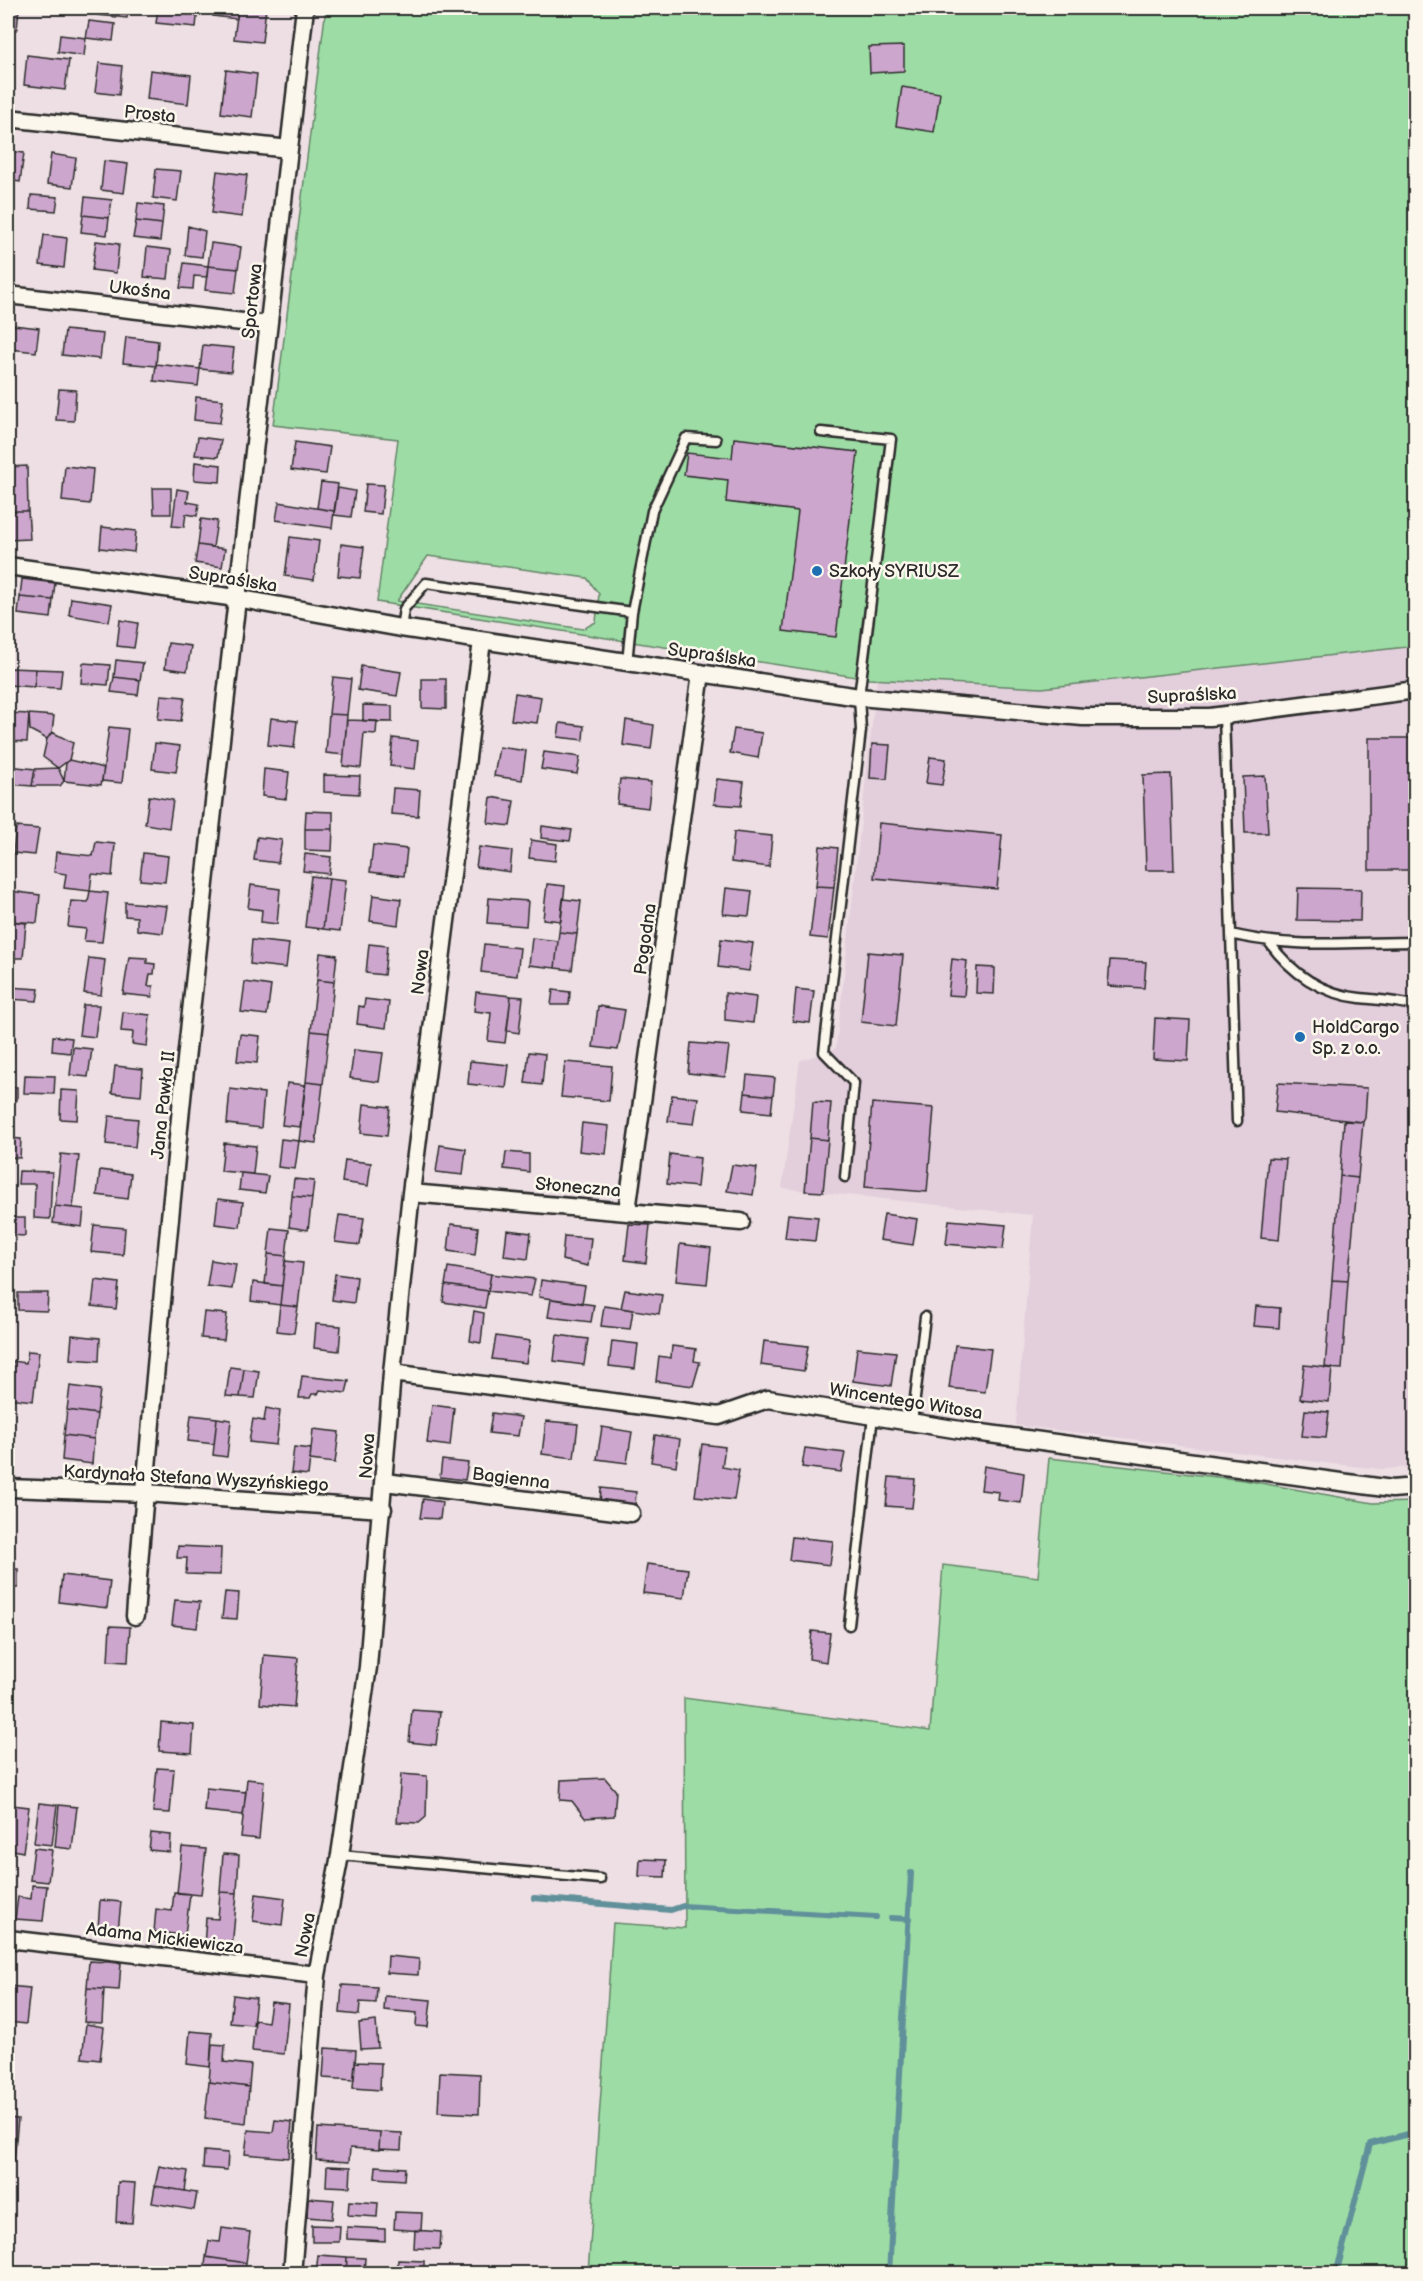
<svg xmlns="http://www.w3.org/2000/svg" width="1423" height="2281" font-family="'Balsamiq Sans',sans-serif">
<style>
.built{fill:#e3cedc}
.green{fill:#9ddda5;stroke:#648468;stroke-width:1.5;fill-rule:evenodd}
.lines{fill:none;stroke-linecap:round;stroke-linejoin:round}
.stream{stroke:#61909a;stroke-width:6}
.building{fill:#cda6cd;stroke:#2b2b2b;stroke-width:1.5}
.service-casing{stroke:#2b2b2b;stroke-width:13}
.minor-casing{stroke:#2b2b2b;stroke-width:21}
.service{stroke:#fbf7ec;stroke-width:8}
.minor{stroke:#fbf7ec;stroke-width:16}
.poi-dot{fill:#1f6fb2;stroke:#fbf7ec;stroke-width:2}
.labels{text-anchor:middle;stroke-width:5;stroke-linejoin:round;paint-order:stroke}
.street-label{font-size:18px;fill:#2b2b2b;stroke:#fbf7ec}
.poi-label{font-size:18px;fill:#2b2b2b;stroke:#fbf7ec;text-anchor:start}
</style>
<rect width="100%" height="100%" fill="#eddfe3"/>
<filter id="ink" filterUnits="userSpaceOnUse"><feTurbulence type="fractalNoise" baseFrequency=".0167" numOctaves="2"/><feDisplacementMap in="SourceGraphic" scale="12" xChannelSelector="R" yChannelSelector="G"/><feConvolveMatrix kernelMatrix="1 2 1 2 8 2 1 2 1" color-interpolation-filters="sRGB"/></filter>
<g filter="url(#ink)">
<!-- built -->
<path class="built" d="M1415,644v823l-34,2 -47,-5 -318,-39 17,-210 -251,-27 18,-127 36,-13 41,-369 165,9z"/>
<!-- green -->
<path class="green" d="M326,8h1089v638l-373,42 -173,-9 -492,-77 21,-163 -125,-14zM428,556l159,22 12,16 -3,28 -13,7 -186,-28z
M1049,1458l195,22 129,23 42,-1v771h-827l25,-350 72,5 -1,-230 246,33 13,-166 95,12z"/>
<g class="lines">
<!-- stream -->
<path class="stream" d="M534,1898l137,12 12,-4 193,11
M891,1918l18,1
M889,2274l22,-401
M1336,2274l34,-130 46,-12"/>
</g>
<!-- building -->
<path class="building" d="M8,8h11l-2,22 -9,-1z
M35,8h40l-1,5z
M99,8h29l-1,10 -29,-3z
M158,8h40l-2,19 -40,-4z
M214,8h24l-1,11 -24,-3z
M238,8h28l-4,34 -28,-3z
M89,21l26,3 -2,17 -27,-3z
M60,35l26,3 -2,18 -26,-4z
M904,46v25l-34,2 -1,-26z
M27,55l42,5 -4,30 -41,-5z
M99,63l23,3 -3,29 -24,-3z
M8,66h5l-3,18 -2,-1z
M150,70l41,5 -3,29 -41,-5z
M226,70l31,4 -5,43 -31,-4z
M902,87l38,6 -6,39 -38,-6z
M8,151l16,2 -4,29 -12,-2z
M51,154l25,4 -4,29 -25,-3z
M104,161l24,3 -4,29 -23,-3z
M156,169l25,2 -4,30 -24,-3z
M217,171l30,4 -5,42 -30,-4z
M31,195l27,2 -2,14 -26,-2z
M85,197l27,3 -3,18 -26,-3z
M138,203l26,3 -2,18 -26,-3z
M83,215l26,3 -2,17 -26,-3z
M136,221l26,3 -2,17 -27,-3z
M188,226l17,5 -3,26 -17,-2z
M8,231l7,1 -3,29h-4z
M44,235l23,3 -3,30 -24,-3z
M96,241l23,3 -3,29 -24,-3z
M211,243l30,4 -3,22 -30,-3z
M147,247l24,3 -3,29 -24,-2z
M184,263l24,3 -1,11 -13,-1 -1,13 -13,-1z
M208,266l30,3 -3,24 -30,-3z
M13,325l26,3 -3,24 -26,-3z
M65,330l38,4 -3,25 -38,-4z
M126,337l32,4 -2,25 -33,-3z
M203,345l31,3 -3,24 -31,-3z
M156,364l44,5 -2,17 -44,-5z
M59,389l17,1 -2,31 -18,-1z
M196,397l27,3 -3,23 -26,-3z
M198,437l23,3 -3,17 -23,-2z
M734,438l124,14 -22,185 -53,-6 15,-120 -72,-9 2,-22 -44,-5 3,-22 45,5z
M295,442l35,5 -4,27 -35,-4z
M195,462l26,3 -1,17 -26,-2z
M27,466l1,45h-20v-44z
M65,466l28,3 -3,35 -28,-3z
M321,482l17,2 -4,27 -17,-3z
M366,484l18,1 -3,29 -18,-2z
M153,488h18v26h-17z
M338,488l17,3 -4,26 -17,-2z
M177,489l12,2 -2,11 12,2 -2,12 -11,-2 -2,13 -12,-1z
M279,502l55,9 -2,17 -56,-8z
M8,511h20l2,28 -22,1z
M201,519l16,2 -4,26 -15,-2z
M102,527l34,4 -2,21 -34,-4z
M290,537l29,4 -5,39 -29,-4z
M341,544l23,3 -4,31 -22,-2z
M198,545l27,4 -3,18 -27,-4z
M22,579l33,4 -2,17 -33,-3z
M20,597l33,3 -2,18 -33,-4z
M71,598l41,6 -3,18 -40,-7z
M120,620l18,3 -4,25 -17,-2z
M168,643l23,3 -4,25 -22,-3z
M116,660l27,3 -3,17 -26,-3z
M83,663l27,2 -2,20 -27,-2z
M361,666l40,6 -4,24 -39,-6z
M8,668l28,1 -2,18 -26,-2z
M36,669l26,1 -2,18 -26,-1z
M114,677l26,3 -2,15 -27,-3z
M333,677l18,2 -4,36 -18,-1z
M422,679h24v30l-24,-1z
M515,693l26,4 -4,26 -26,-3z
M161,695l24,2 -4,24 -23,-2z
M363,705l29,1v16l-29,-1z
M8,713l21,1 -2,28 -19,-1z
M29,714l25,2 -2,16 -5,7 -17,-9z
M329,714l18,1 -3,40 -18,-2z
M271,718l26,3 -3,27 -26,-3z
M347,720l30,1 -1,13 -12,-1 -3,35 -18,-2z
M626,720l28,5 -3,24 -28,-4z
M560,723l24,3 -1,14 -25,-3z
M109,727l19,2 -6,54 -20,-2z
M734,729l28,4 -4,25 -28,-5z
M52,732l21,11 -4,17 -11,8 -15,-11 4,-18z
M393,738l25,3 -3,28 -25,-3z
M1369,738h47v132h-47z
M155,743l25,3 -4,26 -24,-3z
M872,744l18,1 -3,34 -17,-1z
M499,747l27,4 -4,29 -28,-4z
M544,752l36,5 -3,17 -36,-5z
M930,757l16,2 -4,26 -16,-2z
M69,760l35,8 -3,17 -37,-4 2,-18z
M8,766l27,3 -3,17 -24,-2z
M58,768l6,13 -4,5h-28l3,-17z
M264,769l25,3 -3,27 -24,-3z
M1171,774l3,96h-28l-3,-95z
M324,775l36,1 -1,18 -35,-2z
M1265,776l3,57h-23l-2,-56z
M620,779l31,3 -3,26 -31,-4z
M717,779l27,3 -3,24 -27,-2z
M393,788l27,2 -2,26 -27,-2z
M149,796l24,4 -4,28 -24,-4z
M491,797l23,4 -4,25 -22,-3z
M306,811l27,1v17h-28z
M879,823l123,12 -5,54 -123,-11z
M542,826l30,4 -2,11 -29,-3z
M16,827l23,2 -4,26 -22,-2z
M305,829h28l-1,22 -27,-1z
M734,832l38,4 -3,31 -38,-5z
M257,837l25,3 -4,23 -24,-3z
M531,840l26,4 -2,17 -26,-3z
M96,842l19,2 -3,32 -20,-2 -2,17 -26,-3 2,-14 -12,-2 2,-20 37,4z
M373,845l34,4 -3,27 -34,-4z
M820,846l18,2 -4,39 -18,-1z
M479,847l33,4 -2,21 -34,-5z
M143,853l25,3 -3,26 -25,-2z
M305,854l26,3 -2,17 -26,-3z
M311,876l18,2 -6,51 -18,-2z
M329,878l17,2 -6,51 -17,-2z
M547,884l18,2 -4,35 -18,-2z
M251,885l29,4 -3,35 -16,-2 1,-12 -14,-2z
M816,886l18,1 -6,52 -18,-2z
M726,888l26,3 -3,25 -26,-2z
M1298,888l63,1 -1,32 -63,-1z
M10,891l30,4 -3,28 -29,-2z
M90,891l18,2 -6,49 -18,-1 2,-12 -18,-2 3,-26 17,1z
M373,895l28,4 -3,26 -28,-4z
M489,898l39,3 -2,25 -39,-3z
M563,899l18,2 -4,33 -18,-2z
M125,902l42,4 -4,27 -26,-3v-13l-12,-1z
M8,921l18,2 -3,35h-15z
M559,932l18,2 -5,36 -17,-2z
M532,938l26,3 -3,27 -26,-3z
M721,939l32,4 -4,28 -31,-4z
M252,940l37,4 -3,24 -36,-4z
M369,944l18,2 -3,29 -18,-2z
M484,944l36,4 -3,28 -36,-4z
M868,952l35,3 -7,71 -35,-4z
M320,953l17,2 -3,27 -17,-2z
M129,957l18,1v5l8,1 -1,10h-4l-2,12h5l-1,11 -29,-3z
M89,958l16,2 -4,35 -17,-2z
M952,959l15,2 -3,35 -16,-1z
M1110,960l36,2 -2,26 -36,-2z
M977,967l18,1 -1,26 -18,-1z
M317,980l17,2 -5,51 -18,-2z
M245,982l26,4 -4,29 -26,-3z
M8,987l31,2 -2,12 -27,-2v14h-2z
M796,989l18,2 -4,32 -17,-2z
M553,990l17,2 -1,13h-18z
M476,992l35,4 -6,47 -17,-2 3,-28 -17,-2z
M725,993l31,4 -3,26 -28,-3z
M511,996l12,1 -4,36 -12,-2z
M365,999l24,3 -3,26 -29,-4 2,-18 5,1z
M83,1005h16l-4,32 -16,-2z
M598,1006l27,4 -7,40 -25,-3z
M123,1012l27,3 -3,31 -15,-2 1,-12 -12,-1z
M1155,1018l35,2 -2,41 -35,-2z
M311,1031l18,2 -6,51 -17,-2z
M8,1034h6l-2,33h-4z
M240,1034l20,2 -3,27 -20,-2z
M53,1036l19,2 -2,15 -18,-2z
M691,1043l38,3 -4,31 -37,-4z
M73,1047l19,2 -4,28 -18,-2z
M354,1050l29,3 -4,29 -29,-4z
M529,1052l16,2 -3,31 -17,-2z
M470,1061l39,4 -3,23 -38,-4z
M565,1062l47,4 -3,35 -48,-4z
M115,1066l28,3 -2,27 -29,-3z
M25,1075l30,1 -1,18 -30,-1z
M747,1075l28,3 -2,18 -28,-3z
M306,1082l17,2 -7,59 -17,-2z
M287,1083l18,2 -5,42 -18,-2z
M1278,1083l89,5 -2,30 -2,4 -88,-10z
M8,1087h9v13h-9z
M230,1089l34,4 -3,35 -34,-4z
M61,1090l18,1 -2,29 -17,-1z
M745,1093l28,3 -2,17 -28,-3z
M672,1095l26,3 -4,26 -26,-3z
M813,1102l18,1 -3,37 -18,-2z
M872,1103l62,5 -7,84 -62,-5z
M364,1104l26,3 -3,29 -26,-3z
M109,1116l29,3 -3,28 -29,-3z
M1344,1121l19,1 -5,56 -18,-2z
M582,1123l27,3 -3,28 -27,-3z
M8,1138l13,1 -1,19 -12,-1z
M810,1138l18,2 -5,52 -18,-1z
M281,1139l18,2 -4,28 -17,-2z
M224,1143l32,3 -3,28 -32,-3z
M440,1145l26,4 -3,26 -27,-3z
M506,1152l23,2v18l-25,-3z
M61,1154l18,2 -6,52 -18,-2z
M670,1154l30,4 -3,29 -30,-3z
M1268,1158l18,1 -7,81 -18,-2z
M345,1160l26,3 -3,23 -26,-4z
M732,1165l25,3 -4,27 -26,-4z
M100,1170l31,4 -3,25 -31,-4z
M19,1171l33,1 -2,47 -16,-1 1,-34h-17z
M241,1173l27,3 -3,17 -26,-3z
M1340,1176l18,2 -10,103 -16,-1z
M294,1179l20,2 -2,17 -20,-2z
M292,1196l20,2 -4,32 -19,-3z
M218,1199l25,3 -3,25 -25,-3z
M55,1206l29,3 -2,18 -29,-4z
M788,1214l30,3 -3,24 -30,-3z
M884,1214l33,5 -4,26 -33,-5z
M339,1215l25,3 -4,27 -25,-3z
M8,1218h17v18l-17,-1z
M949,1220l57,5 -3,24 -57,-5z
M451,1224l27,3 -3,28 -27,-4z
M629,1224l21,1 -4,38 -21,-3z
M94,1225l31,3 -2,27 -32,-3z
M271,1228l18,2 -3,26 -18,-2z
M507,1230l24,3 -3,26 -24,-3z
M564,1236l27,2 -3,28 -26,-6z
M680,1244l31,4 -4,36 -31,-3z
M268,1254l18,2 -4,30 -17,-2z
M211,1260l25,4 -4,25 -25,-3z
M285,1261l18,2 -5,44 -18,-2z
M448,1267l43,7 -3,17 -43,-6z
M335,1274l22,3 -3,26 -22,-3z
M491,1274l44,5 -4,17 -43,-5z
M95,1280l24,3 -3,26 -24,-3z
M541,1280l44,6 -3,17 -43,-6z
M1332,1280l16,1 -6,88 -17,-1z
M253,1282l29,4 -2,19 -29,-4z
M445,1285l43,6 -3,17 -42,-6z
M625,1290l37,5 -3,19 -38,-6z
M18,1293h30l-1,18 -29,-1z
M551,1299l43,6 -3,17 -43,-5z
M280,1305l18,2 -4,26 -17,-2z
M604,1306l29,4 -3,19 -29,-3z
M1256,1306l24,2 -1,20 -25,-2z
M474,1311l10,2 -3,30 -11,-2z
M204,1312l23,2 -3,26 -23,-2z
M316,1324l25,2 -2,25 -25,-3z
M72,1335l28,3 -1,23 -29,-2z
M557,1335l31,4 -4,26 -30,-4z
M496,1336l34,5 -4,22 -34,-4z
M612,1341l26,3 -3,25 -26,-3z
M764,1341l44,5 -4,25 -43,-6z
M955,1345l36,4 -6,43 -36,-4z
M672,1346l24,3 -2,12 6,1 -7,24 -37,-5 3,-25 12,2z
M857,1348l39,4 -5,34 -38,-5z
M28,1351l11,1 -6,49 -25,-3v-19l2,1 3,-19 13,2z
M1304,1365l28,3 -3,34 -29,-3z
M230,1367l14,2 -4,28 -14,-1z
M244,1369l15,2 -4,27 -15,-1z
M302,1376l47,5 -3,12 -26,-3 -2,4h-6l-2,4h-11z
M70,1386l30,4 -3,24 -30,-4z
M432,1405l22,3 -4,38 -23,-3z
M266,1408l14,3 -4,34 -27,-3 4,-23 11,2z
M67,1410l30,4 -3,25 -30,-4z
M1305,1410l24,2 -3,26 -24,-2z
M492,1413l29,4 -3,19 -29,-3z
M191,1415l26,3 -3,26 -26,-3z
M217,1418l14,2 -4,37 -14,-2z
M546,1421l32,3 -4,34 -32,-4z
M602,1427l30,5 -5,31 -30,-4z
M313,1429l26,3 -4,31 -25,-3z
M64,1435l30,4 -2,25 -30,-4z
M655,1435l25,4 -4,27 -25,-4z
M702,1444l23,3 -3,20 17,3 -5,30 -39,-4z
M294,1447l17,2 -3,26 -17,-2z
M805,1448l40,5 -4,19 -39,-5z
M442,1460l26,3 -3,17 -25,-3z
M984,1466l40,7 -3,30 -23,-3 1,-8 -18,-2z
M889,1477l26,2 -3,29 -26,-2z
M601,1488l35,4 -1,15 -35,-4z
M423,1499l19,3 -2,17 -20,-1z
M792,1537l41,4 -3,24 -41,-5z
M178,1546l43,2 -1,27 -34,-1 1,-16h-10z
M647,1564l41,5 -4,29 -41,-5z
M8,1569h10v19h-10z
M62,1575l48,6 -3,27 -48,-6z
M225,1592l14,1 -2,26 -15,-1z
M175,1600l25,2 -3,26 -25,-3z
M110,1626l20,1 -2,35 -20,-1z
M812,1631l18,2 -4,29 -17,-3z
M264,1655l34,3 -4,49 -34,-3z
M412,1710l28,2 -4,33 -27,-3z
M161,1722l33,3 -2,28 -33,-2z
M157,1768l17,1 -4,44 -17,-1z
M401,1774l26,2 -1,41 -7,6 -22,-1z
M605,1778l11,13 -2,25 -29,2 -13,-17 -12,-1 1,-20z
M247,1779l17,2 -5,58 -18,-2z
M206,1788l40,4 -3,23 -39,-4z
M39,1803l18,2 -5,40 -18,-2z
M12,1805l17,2 -6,45 -15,-3z
M59,1805l18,2 -5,42 -17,-2z
M151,1833l20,2 -1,17 -21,-2z
M182,1847l24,2 -5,46 -24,-2z
M34,1848l18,2 -4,32 -18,-2z
M223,1854l16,1 -2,38 -17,-1z
M640,1859l26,1 -1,17 -26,-1z
M32,1885l15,1 -4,35 -28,-2 3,-22 13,2z
M174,1892l16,2 -5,41 -31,-3 2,-23 16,2z
M220,1892l17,1 -5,55 -28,-2 2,-28 12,1z
M256,1894l29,4 -3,27 -29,-4z
M100,1900l21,2 -3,29 -20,-2z
M388,1956l31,3 -1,16 -31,-2z
M89,1961l32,2 -2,27 -32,-2z
M342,1985l35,2 -1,16 -16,-1 -1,13 -19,-2z
M8,1986l22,2 -4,36 -18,-2z
M87,1988l17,1 -2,34 -18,-1z
M233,1995l23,3 -3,27 -23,-2z
M385,1996l46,4 -3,27 -12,-1 1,-13 -33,-3z
M271,2002l18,2 -5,50 -32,-3 3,-31 13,2z
M376,2021l2,27 -17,1 -2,-26z
M86,2024l18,3 -4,33 -18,-2z
M190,2031l22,2 -2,34 -23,-3z
M212,2044l13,1 -1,17 27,3 -2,22 -40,-5z
M325,2048l31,2 -2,30 -31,-2z
M355,2062l26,1 -1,27 -27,-2z
M440,2072l40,2 -1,40 -41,-2z
M209,2082l40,5 -3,36 -41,-5z
M8,2118l10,1 -4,41 -6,-1z
M275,2120l17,2 -3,36 -44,-4 3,-24 25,2z
M318,2128l62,4 -1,18 -29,-2 -1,14 -33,-2z
M380,2132l22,1 -1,17 -22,-1z
M204,2151l24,2 -1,17 -24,-2z
M159,2166l29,5 -3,20 -30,-5z
M327,2166l24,1 -1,20 -24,-1z
M376,2166l29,2 -1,12 -29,-2z
M118,2182l17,1 -3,40 -16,-1z
M155,2186l42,7 -3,17 -42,-7z
M308,2198l26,2 -2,19 -25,-2z
M349,2201l29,2 -1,14 -29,-2z
M395,2212l27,1 -1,18 -27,-2z
M312,2225l28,1 -1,16h-27z
M347,2227l38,2v12l-38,-2z
M222,2228l28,4 -4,31 -40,-6 3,-16 11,1z
M415,2230l26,2 -1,17 -26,-1z
M318,2255l29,2 -1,17h-30z
M206,2257l40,6 -1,11h-41z
M347,2257l18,1 -1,16h-18z
M398,2260l26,1v13h-27z"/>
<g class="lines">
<!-- service casing -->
<g class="service-casing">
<path id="service" d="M821,432l70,7 -32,258 2,33 -37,322 30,31 -9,94
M632,612l20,-101 34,-73 30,2
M401,628l3,-19 22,-26 206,29 -5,51
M1224,715l13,406
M1231,934c60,15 123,8 185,8
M1269,942c22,31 53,52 91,56 19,2 37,3 56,8
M912,1422l13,-105
M849,1625l24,-209
M340,1855l260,24"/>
</g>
<!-- minor casing -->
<g class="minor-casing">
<path id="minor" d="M8,118l281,31
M8,295l260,30
M8,566l228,32 165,30 458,69 224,20h127l206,-27
M411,1193l330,29
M627,1211l74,-538
M392,1373l327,43 49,-17 192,31 432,59 24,-2
M385,1482l246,31
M8,1488l137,5 238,16
M135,1616c41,-537 110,-1073 170,-1608
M8,1939l309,36
M292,2274l25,-299 23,-120 28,-188 24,-294 19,-180 71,-552"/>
</g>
<!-- service -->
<use href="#service" class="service"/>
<!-- minor -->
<use href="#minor" class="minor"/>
</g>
</g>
<!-- markers -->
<g class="poi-dot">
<circle cx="817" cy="571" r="6"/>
<circle cx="1300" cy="1037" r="6"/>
</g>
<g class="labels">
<!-- street labels -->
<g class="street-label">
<text transform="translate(150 114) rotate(6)" y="6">Prosta</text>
<text transform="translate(140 290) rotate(7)" y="6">Ukośna</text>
<text transform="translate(252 301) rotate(-84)" y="6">Sportowa</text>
<text transform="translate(233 579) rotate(9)" y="6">Supraślska</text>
<text transform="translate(712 655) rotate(8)" y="6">Supraślska</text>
<text transform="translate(1192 695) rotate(-3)" y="6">Supraślska</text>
<text transform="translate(645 939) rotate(-82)" y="6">Pogodna</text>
<text transform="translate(420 972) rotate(-83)" y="6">Nowa</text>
<text transform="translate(163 1105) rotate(-84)" y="6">Jana Pawła II</text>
<text transform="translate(578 1187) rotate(5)" y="6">Słoneczna</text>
<text transform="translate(906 1401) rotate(9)" y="6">Wincentego Witosa</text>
<text transform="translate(367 1456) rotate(-86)" y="6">Nowa</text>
<text transform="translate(196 1478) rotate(3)" y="6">Kardynała Stefana Wyszyńskiego</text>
<text transform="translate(511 1478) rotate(7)" y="6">Bagienna</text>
<text transform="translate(305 1935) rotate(-79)" y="6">Nowa</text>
<text transform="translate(165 1938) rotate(7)" y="6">Adama Mickiewicza</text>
</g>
<!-- poi labels -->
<g class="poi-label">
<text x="829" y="577">Szkoły SYRIUSZ</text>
<text x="1312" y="1033">HoldCargo<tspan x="1312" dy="21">Sp. z o.o.</tspan></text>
</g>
</g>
<!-- margin -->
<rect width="1423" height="2281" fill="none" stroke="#fbf7ec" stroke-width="30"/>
<rect x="15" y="15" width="1393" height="2251" fill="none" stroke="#2b2b2b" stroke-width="2" filter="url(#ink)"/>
</svg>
